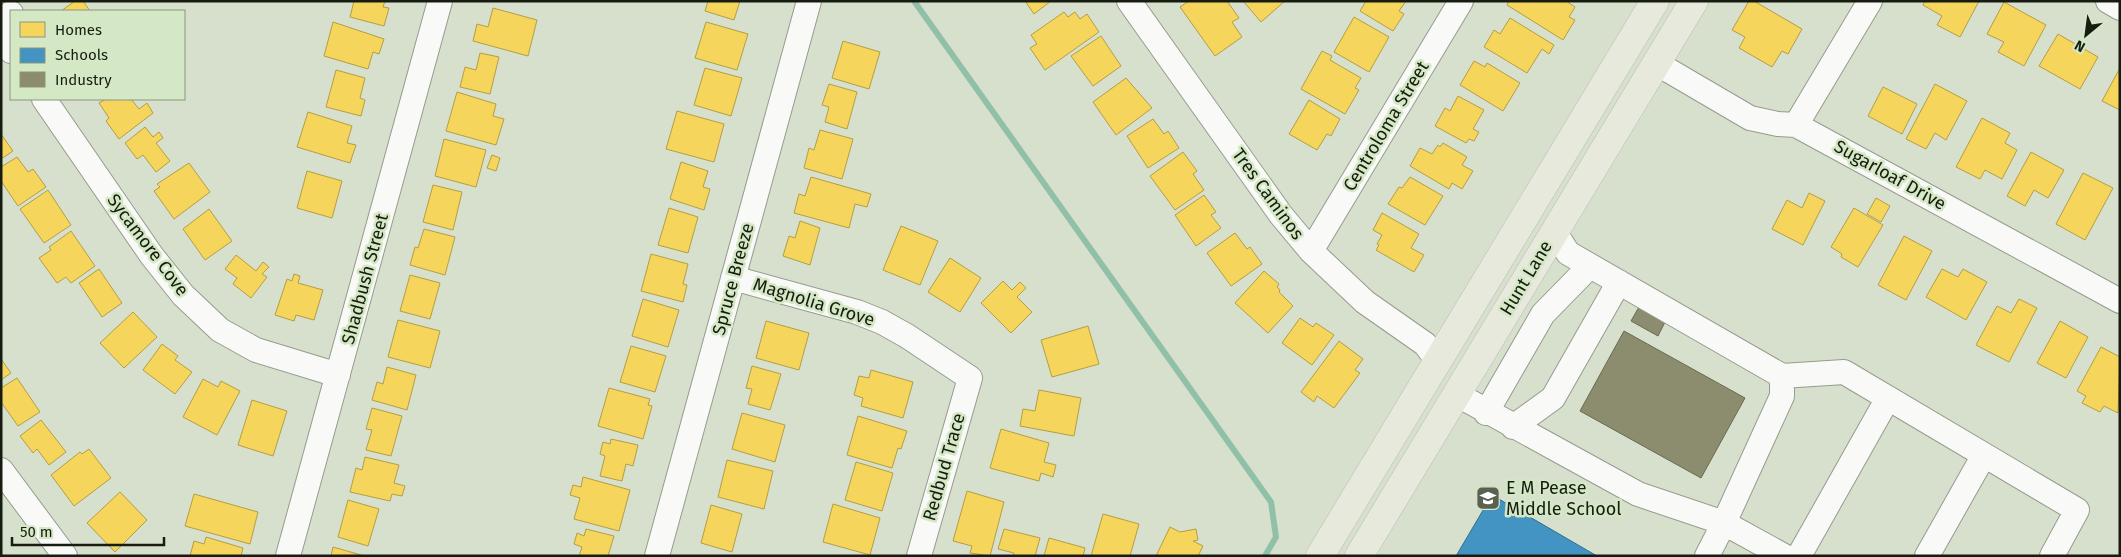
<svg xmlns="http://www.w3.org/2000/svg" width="2121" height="557" font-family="'Fira Sans',sans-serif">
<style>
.homes{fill:#f6d55c;stroke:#b39e45}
.schools{fill:#4393c3;stroke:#366f8d}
.industry{fill:#8c8c6e;stroke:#696a52}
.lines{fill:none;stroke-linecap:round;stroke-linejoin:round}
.stream{stroke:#91c0a9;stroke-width:6}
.minor-casing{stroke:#959c8e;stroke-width:26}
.major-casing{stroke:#b9beb4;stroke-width:29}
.minor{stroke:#f9faf8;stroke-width:24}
.major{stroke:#e8e9dd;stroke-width:28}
.labels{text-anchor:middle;stroke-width:5;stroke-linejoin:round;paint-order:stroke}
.street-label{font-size:18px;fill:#161c10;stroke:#d5e8c5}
.poi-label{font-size:18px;fill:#161c10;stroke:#d5e8c5;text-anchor:start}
</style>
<rect width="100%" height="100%" fill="#d6e0cd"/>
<!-- homes -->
<path class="homes" d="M75,1h8l7,10h-29z
M354,1h31l-2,6 6,1 -5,18 -34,-9z
M708,1h32l-6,19 -29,-9z
M1025,1h26l-17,13z
M1189,1h38l12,17 -7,4 10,15 -27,19 -35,-49z
M1243,1h42l-24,21z
M1366,1h40l-7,10 5,3 -11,17 -33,-20z
M1509,1h57l9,6 -6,10 6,3 -12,20 -56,-35z
M1749,1h5l48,28 -14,25 -6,-3 -10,16 -33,-19 6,-11 -13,-7z
M1925,1h54l-19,36 -23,-12 5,-9 -19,-11z
M2004,2l42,23 -22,41 -26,-14 6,-10 -17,-8z
M493,8l44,12 -9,36 -55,-15 4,-17 11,3z
M1064,12l4,5 7,-5 5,7 7,-5 12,18 -54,38 -15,-22 7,-4 -6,-9z
M1354,17l35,20 -20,35 -35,-20z
M1510,18l44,27 -5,9 -7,-5 -15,24 -43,-26 10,-17 6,4z
M333,22l51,17 -5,15 -6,-2 -5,17 -44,-13z
M706,22l42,12 -11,36 -42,-12z
M2058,34l40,23 -18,32 -41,-23z
M1101,36l20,30 -28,20 -22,-30z
M843,41l37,11 -11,37 -37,-11z
M1322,51l10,5 -2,4 31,18 -6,10 4,2 -14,24 -44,-25z
M480,53l19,4 -9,37 -30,-7 5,-20 11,3z
M1474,61l11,6 2,-4 33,20 -17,28 -43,-26z
M705,68l37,10 -11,38 -37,-11z
M2120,68v42l-18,-9z
M336,70l29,8 -5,20 5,2 -4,16 -35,-9z
M1126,78l26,30 -36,27 -23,-33z
M829,84l28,8 -10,37 -22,-7 4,-15 -7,-2z
M1935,84l32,17 -21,39 -11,-7 -9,16 -20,-10z
M1883,87l34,17 -15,30 -34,-18z
M457,92l39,12 -3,12 11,3 -8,26 -50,-14z
M1458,96l26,14 -11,19 6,3 -5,9 -5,-2 -3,4 -31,-17 10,-18 5,3z
M106,99h25l8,10 8,-6 6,10 -34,26 -13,-18 3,-3 -10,-15z
M1309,100l31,19 -9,17 -4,-2 -10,16 -28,-16z
M677,111l47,13 -10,38 -48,-13z
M308,112l44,14 -5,17 9,2 -6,18 -53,-16z
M1982,118l28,15 -5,10 12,7 -15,29 -17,-9 -5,9 -24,-12z
M1153,119l11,15 4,-3 11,17 -31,20 -21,-32z
M145,127l8,10 6,-5 4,6 -7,5 14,18 -14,11 -13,-17 -6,4 -12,-16z
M820,130l33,9 -11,40 -38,-11 5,-20 5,2z
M1,134l12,17 -12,8z
M444,139l42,11 -10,37 -41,-11z
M1443,143l24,14 -5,8 11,6 -11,18 -10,-6 -3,6 -39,-23 10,-18 12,6 6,-9 2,2z
M1183,152l14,19 -4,3 11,16 -29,20 -25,-34z
M2031,152l33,18 -16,28 -14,-8 -9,16 -18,-10z
M492,155l8,3 -4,13 -9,-3z
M17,157l11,15 5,-3 13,18 -28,19 -17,-25v-14z
M681,162l27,9 -5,16 7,2 -6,21 -34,-11z
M189,163l21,29 -36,27 -20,-28 6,-4 -3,-3z
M307,171l35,10 -10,37 -35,-10z
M2083,173l30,15 -28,52 -29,-16z
M811,177l60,17 -4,13 -12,-3 -6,24 -55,-15 5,-19 6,2z
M1410,177l33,19 -18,29 -37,-21 11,-17 3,1z
M433,185l29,7 -9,38 -30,-8z
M48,190l23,35 -27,18 -24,-34z
M1809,193l16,8 -22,44 -31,-16 15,-29 15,8z
M1204,195l12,17 -5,3 10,13 -25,18 -21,-31z
M1876,198l14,8 -9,16 -14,-8z
M669,208l29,9 -10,36 -30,-8z
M1854,208l29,17 -25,42 -17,-10 1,-3 -11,-7z
M209,209l23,32 -27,19 -22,-31z
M1382,213l37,21 -8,14 13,7 -10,17 -38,-22 3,-5 -2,-1 5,-9 -9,-5z
M800,221l20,7 -10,37 -27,-9 6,-20 6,2z
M901,226l37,15 -18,44 -37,-15z
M424,229l31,8 -10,38 -35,-10 5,-18 3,1z
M71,231l24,35 -24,17 -5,-6 -9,6 -18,-25 12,-8 -2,-3z
M1235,233l12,16 3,-2 12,17 -31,22 -24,-33z
M1904,236l28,15 -26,49 -28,-15z
M651,254l37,10 -5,20 4,1 -4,17 -42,-11z
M236,255l20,16 7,-9 6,5 -7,7 5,3 -16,21 -18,-14 4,-6 -12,-9z
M950,258l31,20 -21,34 -32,-20z
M99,269l23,34 -20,14 -23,-34z
M1942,269l16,8 5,-8 24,13 -21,38 -40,-23z
M1264,271l15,13 -2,3 3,3 -1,2 14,14 -25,27 -33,-30z
M294,274l6,2 -2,7 25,7 -9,30 -18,-5 -2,6 -19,-6 12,-36 5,2z
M410,275l30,8 -10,36 -30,-8z
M1003,281l9,9 8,-8 6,6 -9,9 15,15 -21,21 -30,-30z
M643,299l36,11 -11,37 -36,-11z
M2019,299l18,9 -28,54 -33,-17 21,-39 14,7z
M133,312l24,25 -33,31 -24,-25z
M1300,318l13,9 3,-4 18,12 -22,30 -30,-22z
M398,320l42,11 -10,37 -42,-11z
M766,321l43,12 -10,37 -43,-12z
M2060,321l28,16 -22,41 -29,-15z
M1088,326l11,38 -47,13 -11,-37z
M1339,341l24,18 -8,11 5,3 -26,35 -17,-12 -3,6 -13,-10z
M162,344l16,12 -3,4 17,12 -17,22 -32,-24z
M631,346l35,10 -11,36 -35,-10z
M2101,347l19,10 -2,56 -14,-7 -4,6 -18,-9 4,-7 -9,-5z
M1,359l10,14 -10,7z
M752,366l29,8 -11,36 -22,-6 4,-15 -6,-1z
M387,367l29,8 -9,35 -35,-10 5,-18 6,2z
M871,370l42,12 -10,36 -42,-12 2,-8 -9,-3 5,-19 10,2z
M17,378l23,34 -22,14 -17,-24v-14z
M203,379l15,8 3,-6 19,10 -23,44 -34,-18z
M609,388l41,11 -2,6 4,1 -9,33 -45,-13z
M1039,390l42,8 -7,38 -54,-10 3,-17 12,2z
M252,400l35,11 -14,45 -35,-11z
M372,408l30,8 -11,40 -25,-6 6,-20 -6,-1z
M742,413l43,12 -10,37 -43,-13z
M858,416l49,15 -6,18 -3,-1 -6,20 -45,-13z
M41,420l25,32 -17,13 -12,-16 -4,4 -13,-17z
M1001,429l48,14 -5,19 12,3 -3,12 -12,-4 -2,8 -49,-13z
M611,439l27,6 -5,21 -7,-2 -4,17 -22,-5 5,-20 -5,-2 3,-12 7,2z
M89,449l22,29 -37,28 -23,-31 29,-23 2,2z
M365,457l34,8 -5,18 11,3 -3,10 -10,-2 -2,7 -40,-9 6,-24 6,2z
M727,460l46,11 -9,38 -46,-12z
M856,462l37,11 -11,38 -37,-11z
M583,477l47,13 -11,41 -45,-12 6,-21 -10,-3 3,-10 8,2z
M967,491l37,11 -14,54 -20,-3 2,-7 -19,-5z
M120,492l27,28 -32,32 -28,-29z
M194,494l64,18 -8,32 -65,-18z
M348,500l31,9 -11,37 -30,-9z
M833,504l47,14 -10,37 -47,-13z
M711,505l31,9 -10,38 -31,-9z
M1103,514l36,10 -9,32h-39z
M1170,527l10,5 16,-3 2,11 -5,1 10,5 -5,10h-42z
M586,529l28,7 -6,20h-29l3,-9 -8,-3 3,-11 7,3z
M1004,529l36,9 -5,18h-22l1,-3 -16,-4z
M206,537l37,11 -2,8h-51l4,-15 10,3z
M1049,538l36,10 -2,8h-39z
M333,547l28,8v1h-30z"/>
<!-- schools -->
<path class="schools" d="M1492,495l105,61h-141z"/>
<!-- industry -->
<path class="industry" d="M1639,307l26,15 -7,14 -27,-15z
M1624,331l121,67 -44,80 -121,-67z"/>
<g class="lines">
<!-- stream -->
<path class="stream" d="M914,1l357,501 5,35 -11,19"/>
<!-- minor casing -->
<g class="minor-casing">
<path id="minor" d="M1129,1l152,214 30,36 54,51 60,42 12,16
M2108,1l12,7
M1,26l10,-13
M1,36l10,15
M1656,63l94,55 28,6 18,1 324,176
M44,99l108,157 31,39 37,35 36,20 82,25
M1796,125l74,-124
M1311,251l150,-250
M733,278l124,34 25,10 25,14 63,42 -51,178
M1782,376l62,-4 233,138 -25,46
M1456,394l182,100 86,29 58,-127v-20l-214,-123 -14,-22
M1486,413l57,-99 47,-48
M1513,427l40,-29 66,-116
M1,470l64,86
M288,556l152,-555
M657,556l152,-555
M1707,556l17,-33 60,33
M1799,556l89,-158
M1927,556l57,-101"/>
</g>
<!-- major casing -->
<g class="major-casing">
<path id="major" d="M1320,556l335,-555
M1359,556l335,-555"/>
</g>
<!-- minor -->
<use href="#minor" class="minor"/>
<!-- major -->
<use href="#major" class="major"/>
</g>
<!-- icons -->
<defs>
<g id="school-square" transform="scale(1.25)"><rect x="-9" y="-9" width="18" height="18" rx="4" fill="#596152" stroke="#d5e8c5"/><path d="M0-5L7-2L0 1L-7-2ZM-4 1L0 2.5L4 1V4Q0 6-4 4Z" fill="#fff"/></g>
</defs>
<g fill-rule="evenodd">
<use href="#school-square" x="1488" y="498"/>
</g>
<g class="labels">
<!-- street labels -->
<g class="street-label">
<text transform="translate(1386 126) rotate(-59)" y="6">Centroloma Street</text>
<text transform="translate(1890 175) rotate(29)" y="6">Sugarloaf Drive</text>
<text transform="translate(1268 194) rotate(54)" y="6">Tres Caminos</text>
<text transform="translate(148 245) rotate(53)" y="6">Sycamore Cove</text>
<text transform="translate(1526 278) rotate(-59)" y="6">Hunt Lane</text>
<text transform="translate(365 279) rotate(-75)" y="6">Shadbush Street</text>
<text transform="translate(733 279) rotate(-75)" y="6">Spruce Breeze</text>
<text transform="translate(814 302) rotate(17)" y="6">Magnolia Grove</text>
<text transform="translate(944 467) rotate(-74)" y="6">Redbud Trace</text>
</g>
<!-- poi labels -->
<g class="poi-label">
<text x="1506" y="494">E M Pease<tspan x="1506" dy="21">Middle School</tspan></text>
</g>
</g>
<!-- border -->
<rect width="2121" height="557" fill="none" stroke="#161c10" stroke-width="5"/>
<!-- legend -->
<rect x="10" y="10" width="175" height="90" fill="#d5e8c5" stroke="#89967d"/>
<rect x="20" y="22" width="25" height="15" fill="#f6d55c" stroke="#89967d"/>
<text x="55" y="35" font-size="15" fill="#161c10">Homes</text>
<rect x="20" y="48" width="25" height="15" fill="#4393c3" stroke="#89967d"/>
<text x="55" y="60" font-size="15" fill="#161c10">Schools</text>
<rect x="20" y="72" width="25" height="15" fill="#8c8c6e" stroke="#89967d"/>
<text x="55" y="85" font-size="15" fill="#161c10">Industry</text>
<!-- north arrow -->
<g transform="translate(2086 35) rotate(209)" stroke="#d5e8c5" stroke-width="4" paint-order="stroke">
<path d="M0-4L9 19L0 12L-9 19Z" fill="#161c10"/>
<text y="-8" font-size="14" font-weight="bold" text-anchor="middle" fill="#161c10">N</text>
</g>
<!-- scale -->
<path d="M12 537v8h152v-8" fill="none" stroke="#161c10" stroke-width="2.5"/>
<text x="20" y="537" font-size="15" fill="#161c10" stroke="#d5e8c5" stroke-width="4" paint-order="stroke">50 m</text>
</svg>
